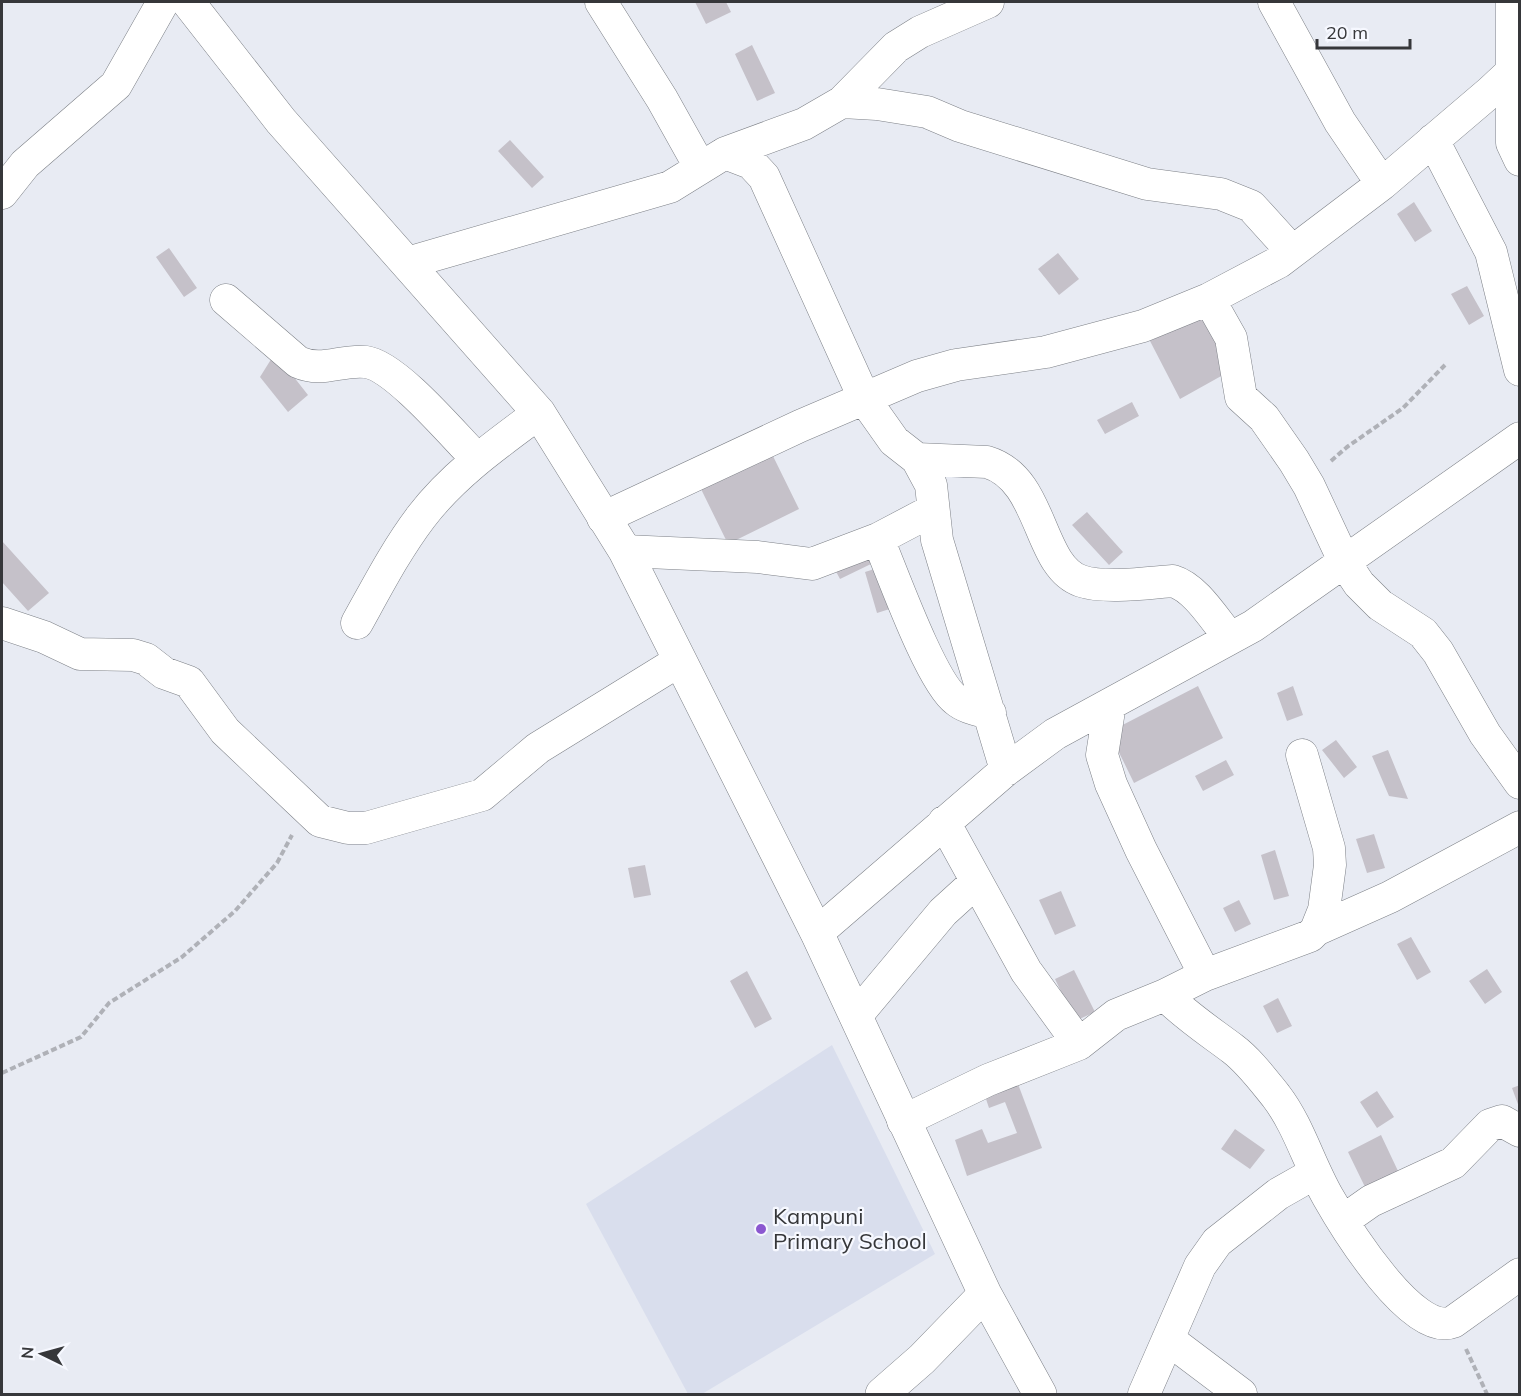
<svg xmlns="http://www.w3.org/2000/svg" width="1521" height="1396" font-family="Mulish,sans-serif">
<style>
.built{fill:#d9deed}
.building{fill:#c5c1c9}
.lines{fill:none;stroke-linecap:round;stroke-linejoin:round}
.minor-casing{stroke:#7d8087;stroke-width:33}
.tertiary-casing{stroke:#7d8087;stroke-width:34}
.path{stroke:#afb1b7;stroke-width:4;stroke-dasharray:6 3;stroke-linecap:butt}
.minor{stroke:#fff;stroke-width:32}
.tertiary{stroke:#fff;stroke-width:33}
.poi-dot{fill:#8b57d0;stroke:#f6f8ff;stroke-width:2}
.labels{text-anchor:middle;stroke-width:4.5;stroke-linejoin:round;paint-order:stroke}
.poi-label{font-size:22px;fill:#36373a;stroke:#f6f8ff;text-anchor:start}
</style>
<rect width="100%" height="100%" fill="#e8ebf3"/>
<!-- built -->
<path class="built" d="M832,1045l103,209 -233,140h-14l-102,-190z"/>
<!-- building -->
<path class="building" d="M695,2h31l5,10 -25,12z
M752,45l23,48 -18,8 -22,-47z
M510,140l34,37 -12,11 -34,-37z
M1414,202l18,29 -17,11 -18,-28z
M169,248l28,40 -13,9 -28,-40z
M1058,253l21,26 -20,16 -21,-26z
M1467,286l17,30 -15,9 -18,-31z
M1208,313l18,39 -3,23 -43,24 -30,-58z
M275,353l33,42 -20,17 -28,-35z
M1132,402l7,14 -34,18 -8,-14z
M771,452l28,57 -71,35 -28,-57z
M1087,512l36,40 -14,13 -37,-40z
M2,541l47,52 -21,18 -26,-29z
M864,545l9,18 -33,16 -9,-17z
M884,566l12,41 -19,6 -12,-41z
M1198,686l25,52 -89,45 -25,-51z
M1293,686l10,29 -16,6 -10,-28z
M1336,740l21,27 -13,11 -22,-28z
M1388,750l20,49 -19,-3 -17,-40z
M1226,760l8,15 -31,16 -8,-15z
M1374,834l11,34 -18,5 -11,-34z
M1275,850l14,46 -15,4 -13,-45z
M645,865l6,30 -17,3 -6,-30z
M1061,891l15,35 -21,9 -16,-35z
M1239,900l12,24 -16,8 -12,-24z
M1411,937l20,35 -14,8 -20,-36z
M1487,969l15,23 -17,12 -16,-23z
M1074,970l21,42 -20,9 -20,-42z
M747,971l25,48 -17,9 -25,-47z
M1278,998l14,28 -15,7 -14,-27z
M1018,1084l24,64 -75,28 -12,-36 27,-11 6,14 29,-10 -12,-31 -16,6 -4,-12z
M1520,1085v22h-1l-7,-19z
M1377,1091l17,26 -17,11 -17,-26z
M1235,1129l30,21 -15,19 -29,-20z
M1381,1135l17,36 -33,16 -17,-35z"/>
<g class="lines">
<!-- minor casing -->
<g class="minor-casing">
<path id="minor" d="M601,2l61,97 38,68
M1274,2l66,120 42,62
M1512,2v141l8,17
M842,102l35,2 50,8 33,14 187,58 74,10 30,12 40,44
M1433,140l58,112 29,118
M725,153l26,10 13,14 101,223 29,41 23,18 14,26 6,55 69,230
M2,193l23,-29 91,-79 47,-83
M407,263l263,-76 55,-34 79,-29 38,-22 54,-55 24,-15 68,-30
M1209,299l22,39 10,59 23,21 30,43 15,25 36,77 14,21 21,21 43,28 15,19 47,82 35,49
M226,300l72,62c24,11 44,-3 68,0 30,4 89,75 111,97
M917,459l70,3c57,17 50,104 94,119 24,8 66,2 92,0 23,7 41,38 57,57
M603,518l197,-92 117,-50 39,-11 90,-13 97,-26 66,-27 70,-37 103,-78 108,-92 30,-28
M878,539c14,33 53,143 78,161 9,8 23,10 34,13
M625,551l133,6 54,7 66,-25 55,-29
M2,623l42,14 36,17 53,1 13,4 18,14 25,9 36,49 95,90 28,7h18l116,-33 56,-47 141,-87
M357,623c20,-36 39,-73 64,-106 32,-42 76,-73 118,-104
M1110,704l-8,51 9,29 30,66 64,125
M944,822l82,149 53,73
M1316,930l74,-33 130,-70
M817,933l189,-163 49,-36 198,-108 267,-188
M1165,995c21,21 44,36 68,54 16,12 30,31 43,47 23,30 33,68 52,101 17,30 85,141 125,125l67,-48
M856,1016l87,-104 33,-30
M903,1121l85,-41 91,-36 37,-29 49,-20 40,-20 105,-39 6,-6 8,-20 6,-45 -1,-17 -27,-93
M1344,1220l27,-19 82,-38 37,-38 12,-4 18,10
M1168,1339l73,55
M1144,1394l56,-128 17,-24 61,-48 37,-21"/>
</g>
<!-- tertiary casing -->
<g class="tertiary-casing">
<path id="tertiary" d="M188,2l93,119 258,292 86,138 192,382 168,361 55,100
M882,1394l40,-35 63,-65"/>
</g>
<!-- path -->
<path class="path" d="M1331,461l16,-14 56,-39 42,-43
M2,1073l79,-36 28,-34 73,-46 53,-46 42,-48 15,-28
M1466,1349l21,45"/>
<!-- minor -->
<use href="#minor" class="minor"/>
<!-- tertiary -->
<use href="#tertiary" class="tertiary"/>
</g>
<!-- markers -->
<circle class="poi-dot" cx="761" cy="1229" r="6"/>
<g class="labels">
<!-- poi labels -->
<g class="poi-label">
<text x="773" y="1224">Kampuni<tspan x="773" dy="25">Primary School</tspan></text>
</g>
</g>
<!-- border -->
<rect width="1521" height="1396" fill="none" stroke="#36373a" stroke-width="6"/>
<!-- north arrow -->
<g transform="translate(42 1354) rotate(275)" stroke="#f6f8ff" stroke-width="4.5" paint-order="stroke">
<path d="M0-4.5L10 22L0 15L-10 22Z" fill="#36373a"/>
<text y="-9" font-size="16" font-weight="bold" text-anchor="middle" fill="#36373a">N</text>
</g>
<!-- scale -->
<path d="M1317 39v9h93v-9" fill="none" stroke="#36373a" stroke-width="3"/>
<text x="1326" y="39" font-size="18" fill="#36373a" stroke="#f6f8ff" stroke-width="4.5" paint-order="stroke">20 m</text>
</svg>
